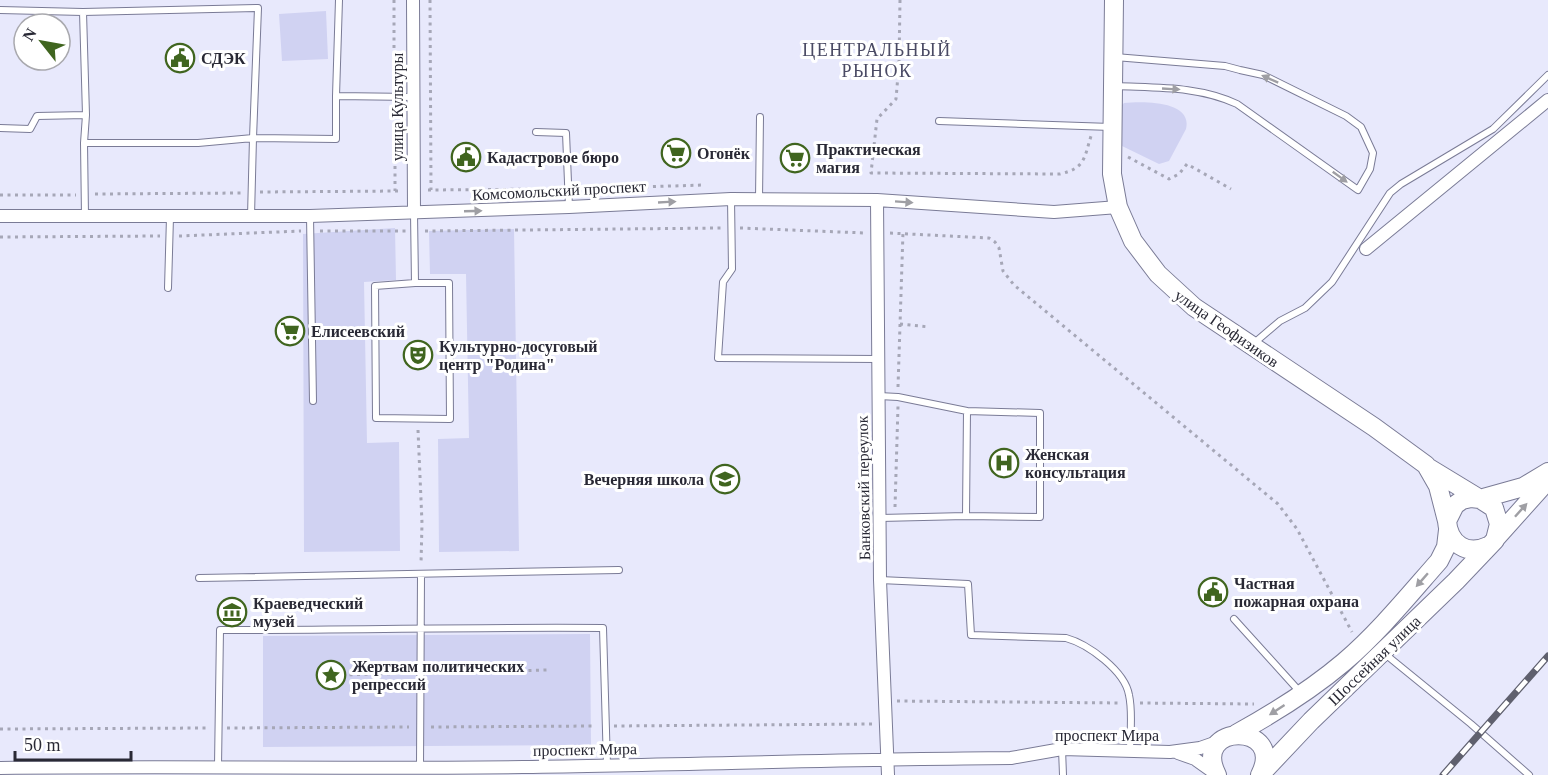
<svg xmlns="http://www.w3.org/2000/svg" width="1548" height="775" font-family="Georgia,serif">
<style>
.green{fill:#d0d2f2}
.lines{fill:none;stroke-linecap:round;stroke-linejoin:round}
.lane-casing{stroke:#7a7b96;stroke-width:8}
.street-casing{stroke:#7a7b96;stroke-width:14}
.secondary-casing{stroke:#7a7b96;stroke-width:20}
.path{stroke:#a6a7b7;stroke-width:3;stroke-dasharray:3 4.5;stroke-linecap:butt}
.lane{stroke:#fff;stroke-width:6}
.street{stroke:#fff;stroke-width:12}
.secondary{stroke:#fff;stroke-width:18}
.rail-casing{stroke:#5f606e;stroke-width:7}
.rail{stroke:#fff;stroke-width:4.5;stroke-dasharray:14;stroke-linecap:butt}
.oneway{fill:#9f9fa4}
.labels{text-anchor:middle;stroke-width:6;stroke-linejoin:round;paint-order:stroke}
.poi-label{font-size:16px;font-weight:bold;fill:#292935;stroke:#fff;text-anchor:start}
.street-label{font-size:16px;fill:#292935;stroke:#fff}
.neighbourhood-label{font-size:18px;letter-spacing:1.5px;fill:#4a4a64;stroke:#fff}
</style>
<rect width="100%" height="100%" fill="#e8e9fc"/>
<!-- green -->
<path class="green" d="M326,11l2,48 -46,2 -3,-47z
M1124,103c18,-2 69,-3 62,26l-17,32 -10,3 -37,-18 -2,-4 2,-37z
M395,228l1,52 -32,2 3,161 32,-1 1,109 -96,1 -1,-318z
M514,229l5,322 -80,1 -1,-113 31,-1 -3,-164h-36l-1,-43z
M590,634l1,111 -328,2v-111z"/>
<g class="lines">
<!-- lane casing -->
<g class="lane-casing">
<path id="lane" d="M0,10l83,2 3,103 -2,28 1,73
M83,12l175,-4 -5,130 -55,5h-114
M1115,57l110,9 15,4 23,5 83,41 15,11 12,26 -3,16 -12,21 -121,-86c-38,-18 -80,-16 -121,-18
M336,96l3,-96
M939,121l172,6
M0,128l30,1 7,-13 49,-1
M536,132l30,1 3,74
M731,199l1,70 -9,13 -5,76 160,1
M759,199l1,-82
M414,213l1,70
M251,216l2,-78 83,1v-43l77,1
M310,216l3,185
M415,283h34l1,136 -74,-1 -1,-132z
M168,288l2,-71
M1253,344l27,-23 25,-13 27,-26 58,-89 11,-9 92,-55 55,-54
M879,396l19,1 69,14 -1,105 -86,2
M966,516l74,1v-104l-73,-2
M199,578l420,-8
M880,580l88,4 3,51 95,3c22,6 59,33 63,57 4,18 1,39 1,56
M1234,619l66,73
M1385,654l86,70 58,51
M1062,749l1,26
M218,766l2,-136c128,0 255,-3 383,-2l4,137
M420,767l1,-193"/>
</g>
<!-- street casing -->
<g class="street-casing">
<path id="street" d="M413,0l1,213
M877,200l3,380 8,195
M0,216h310l259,-9 162,-8 146,1 177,12 64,-5
M1366,249l182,-149
M1178,753l17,6 21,15
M0,768c174,-2 349,1 523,-1 163,-2 325,-8 488,-9l51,-9 108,3 30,-4 20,-7"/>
</g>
<!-- secondary casing -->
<g class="secondary-casing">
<path id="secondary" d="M1114,0l-2,174 6,33 15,34 25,33 36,33 180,120 52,38 12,21 9,35
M1429,468l51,31 43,-12 25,-15
M1496,538l52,-58
M1236,734c38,-21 75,-44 108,-72 35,-30 65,-67 95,-101l7,-14 2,-17
M1217,775c-27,-53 70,-53 43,0
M1260,775l51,-54 145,-140 39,-41 4,-16 -5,-16 -14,-9 -9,-1 -9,2 -7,5 -8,16c2,23 20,35 41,25"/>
</g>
<!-- path -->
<path class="path" d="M394,0v87
M430,0l1,190
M900,0l-1,63 -3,36 -19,20 -6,54 189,1c25,-6 24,-15 31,-38
M395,106v85
M1128,157l41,22 10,-5 8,-10 44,25
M578,189l125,-4
M428,190l131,-1
M260,192l140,-1
M95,194l146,-1
M0,195h76
M740,228l125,5
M320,231h86
M425,231l296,-3
M890,233l99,5 6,4 4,6 4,23 11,14 264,219 19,25 55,103
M179,236l122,-5
M0,237l160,-1
M900,324l29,3
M898,387l5,-155
M418,430l4,93 -1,41
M895,507l3,-101
M431,673l116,-3
M342,675l70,-2
M897,701l225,2
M1140,703l114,1
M614,726l260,-2
M431,727l164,-1
M227,728l182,-1
M0,729l208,-1"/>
<!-- lane -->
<use href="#lane" class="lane"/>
<!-- street -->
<use href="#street" class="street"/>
<!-- secondary -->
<use href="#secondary" class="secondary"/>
<!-- rail casing -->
<g class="rail-casing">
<path id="rail" d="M1443,775l105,-119"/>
</g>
<!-- rail -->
<use href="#rail" class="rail"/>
</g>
<!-- one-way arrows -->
<defs><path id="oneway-solid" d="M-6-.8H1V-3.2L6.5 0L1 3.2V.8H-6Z" transform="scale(1.5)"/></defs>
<g class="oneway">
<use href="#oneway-solid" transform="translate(1270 79) rotate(-156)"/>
<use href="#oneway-solid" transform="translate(1171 89) rotate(3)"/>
<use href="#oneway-solid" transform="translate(1340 177) rotate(36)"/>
<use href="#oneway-solid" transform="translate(667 202) rotate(-3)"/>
<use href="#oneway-solid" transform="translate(904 202) rotate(4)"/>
<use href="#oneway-solid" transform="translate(473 211) rotate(-2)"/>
<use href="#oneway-solid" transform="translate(1521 510) rotate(-48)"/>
<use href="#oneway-solid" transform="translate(1422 580) rotate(131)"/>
<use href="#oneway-solid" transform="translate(1277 710) rotate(147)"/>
</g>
<!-- icons -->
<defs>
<g id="civic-ring" transform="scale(1.5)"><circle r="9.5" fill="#fff" stroke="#40651f" stroke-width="1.5"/><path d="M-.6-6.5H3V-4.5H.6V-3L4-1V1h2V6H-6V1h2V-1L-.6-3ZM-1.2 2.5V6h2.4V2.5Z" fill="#40651f"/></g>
<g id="supermarket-ring" transform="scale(1.5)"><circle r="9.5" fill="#fff" stroke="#40651f" stroke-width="1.5"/><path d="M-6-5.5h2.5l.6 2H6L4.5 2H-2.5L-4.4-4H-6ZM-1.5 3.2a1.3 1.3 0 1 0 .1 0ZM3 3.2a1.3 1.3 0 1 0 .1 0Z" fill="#40651f"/></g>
<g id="theatre-ring" transform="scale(1.5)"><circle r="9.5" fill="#fff" stroke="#40651f" stroke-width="1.5"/><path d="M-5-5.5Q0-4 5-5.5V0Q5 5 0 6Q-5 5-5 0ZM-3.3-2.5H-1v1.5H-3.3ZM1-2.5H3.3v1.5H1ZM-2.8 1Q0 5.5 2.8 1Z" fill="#40651f"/></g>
<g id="hospital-ring" transform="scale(1.5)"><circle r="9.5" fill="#fff" stroke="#40651f" stroke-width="1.5"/><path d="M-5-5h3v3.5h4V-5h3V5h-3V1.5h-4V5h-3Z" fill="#40651f"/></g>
<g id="school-ring" transform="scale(1.5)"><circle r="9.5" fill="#fff" stroke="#40651f" stroke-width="1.5"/><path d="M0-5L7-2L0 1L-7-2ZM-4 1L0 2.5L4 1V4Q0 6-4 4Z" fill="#40651f"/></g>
<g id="museum-ring" transform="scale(1.5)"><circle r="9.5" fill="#fff" stroke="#40651f" stroke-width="1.5"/><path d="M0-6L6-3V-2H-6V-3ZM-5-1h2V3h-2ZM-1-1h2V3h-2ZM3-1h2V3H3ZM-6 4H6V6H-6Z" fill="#40651f"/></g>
<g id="sight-ring" transform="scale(1.5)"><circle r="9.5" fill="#fff" stroke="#40651f" stroke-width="1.5"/><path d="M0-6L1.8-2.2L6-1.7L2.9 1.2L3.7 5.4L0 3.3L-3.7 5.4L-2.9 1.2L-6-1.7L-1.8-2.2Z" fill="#40651f"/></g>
</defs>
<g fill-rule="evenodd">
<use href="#civic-ring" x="180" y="58"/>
<use href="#supermarket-ring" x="676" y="153"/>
<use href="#civic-ring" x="466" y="157"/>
<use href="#supermarket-ring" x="795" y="158"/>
<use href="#supermarket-ring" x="290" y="331"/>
<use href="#theatre-ring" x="418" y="355"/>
<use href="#hospital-ring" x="1004" y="463"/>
<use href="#school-ring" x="725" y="479"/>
<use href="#civic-ring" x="1213" y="592"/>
<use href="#museum-ring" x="232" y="612"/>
<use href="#sight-ring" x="331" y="675"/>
</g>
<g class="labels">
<!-- poi labels -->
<g class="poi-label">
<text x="201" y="64">СДЭК</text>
<text x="816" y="155">Практическая<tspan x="816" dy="18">магия</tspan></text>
<text x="697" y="159">Огонёк</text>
<text x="487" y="163">Кадастровое бюро</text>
<text x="311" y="337">Елисеевский</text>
<text x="439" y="352">Культурно-досуговый<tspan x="439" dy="18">центр "Родина"</tspan></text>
<text x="1025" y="460">Женская<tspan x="1025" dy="18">консультация</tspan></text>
<text x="704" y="485" text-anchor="end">Вечерняя школа</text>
<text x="1234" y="589">Частная<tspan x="1234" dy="18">пожарная охрана</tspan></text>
<text x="253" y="609">Краеведческий<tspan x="253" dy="18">музей</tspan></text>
<text x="352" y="672">Жертвам политических<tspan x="352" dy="18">репрессий</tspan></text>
</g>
<!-- street labels -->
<g class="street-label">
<text transform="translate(397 107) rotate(-90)" y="6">улица Культуры</text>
<text transform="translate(559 190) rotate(-3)" y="6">Комсомольский проспект</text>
<text transform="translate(1227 328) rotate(35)" y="6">улица Геофизиков</text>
<text transform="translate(863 488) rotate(-91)" y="6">Банковский переулок</text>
<text transform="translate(1374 660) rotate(-44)" y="6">Шоссейная улица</text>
<text x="1107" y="741">проспект Мира</text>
<text transform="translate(585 749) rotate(-1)" y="6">проспект Мира</text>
</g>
<!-- neighbourhood labels -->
<g class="neighbourhood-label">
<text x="877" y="56">ЦЕНТРАЛЬНЫЙ<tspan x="877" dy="21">РЫНОК</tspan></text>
</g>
</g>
<!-- north arrow -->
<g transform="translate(42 42) rotate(301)"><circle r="28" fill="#ffffff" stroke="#a9a9ae" stroke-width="1.5"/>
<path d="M0-4.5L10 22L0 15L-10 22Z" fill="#40651f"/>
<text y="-9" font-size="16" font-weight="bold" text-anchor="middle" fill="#292935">N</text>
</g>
<!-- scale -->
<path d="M15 751v9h116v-9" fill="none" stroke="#292935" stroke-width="3"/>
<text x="24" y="751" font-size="18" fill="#292935" stroke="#ffffff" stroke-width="4.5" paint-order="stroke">50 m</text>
</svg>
